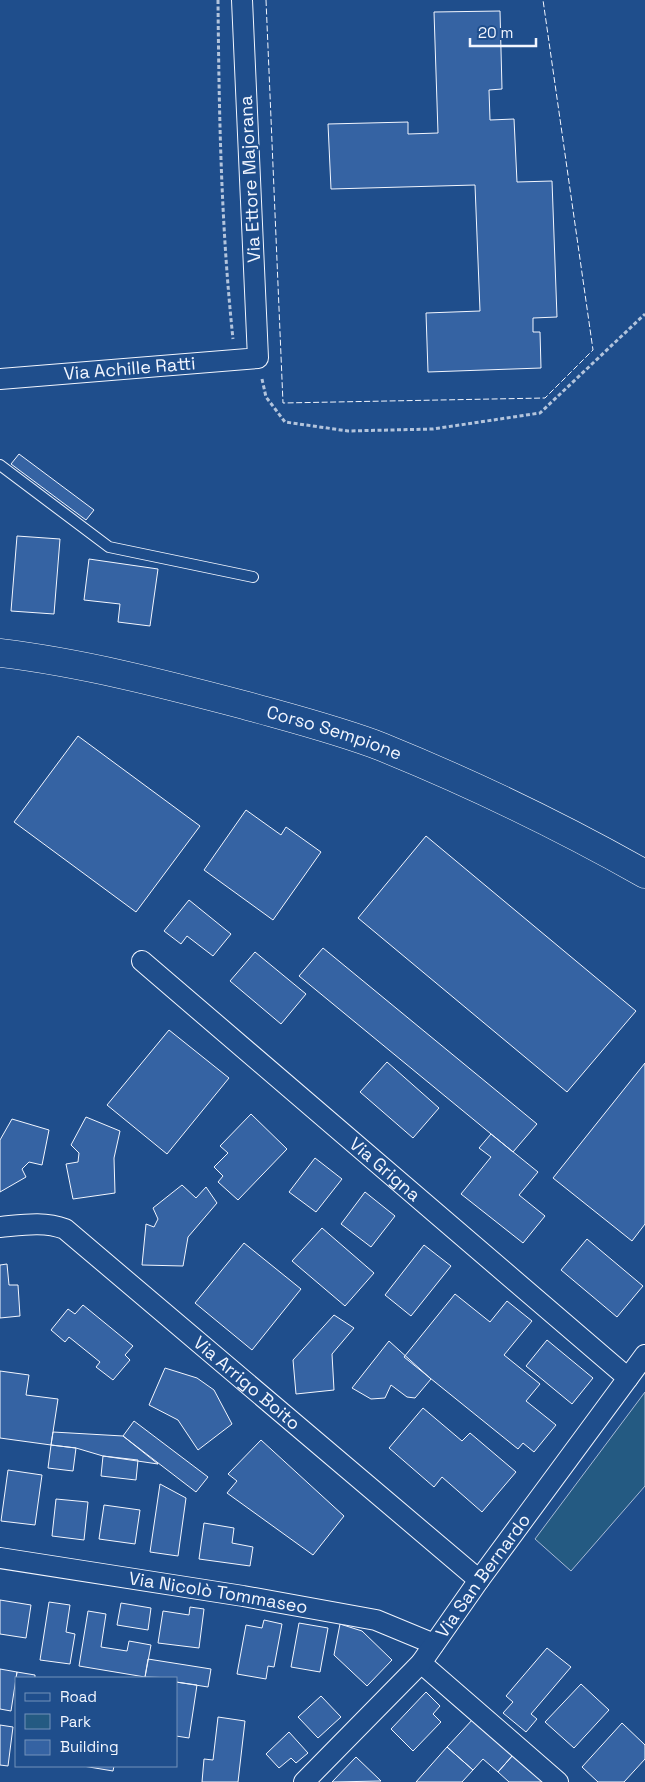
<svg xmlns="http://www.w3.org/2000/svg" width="645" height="1782" font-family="'Space Grotesk',sans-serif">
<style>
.green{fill:#245a82;stroke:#a8bbd7}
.building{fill:#3563a3;stroke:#f2f6ff}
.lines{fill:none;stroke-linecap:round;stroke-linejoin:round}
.lane-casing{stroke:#f2f6ff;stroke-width:12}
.street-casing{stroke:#f2f6ff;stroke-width:22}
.primary-casing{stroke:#f2f6ff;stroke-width:29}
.path{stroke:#b3c4dc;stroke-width:3;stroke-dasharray:4 2.5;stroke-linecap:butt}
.lane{stroke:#1f4e8c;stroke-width:10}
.street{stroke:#1f4e8c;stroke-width:20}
.primary{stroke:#1f4e8c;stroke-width:28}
.fence{stroke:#f2f6ff;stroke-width:1;stroke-dasharray:6 2.5;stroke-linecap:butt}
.labels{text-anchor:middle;stroke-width:4;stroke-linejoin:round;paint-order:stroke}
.street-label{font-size:18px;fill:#f2f6ff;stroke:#1f4e8c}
</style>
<rect width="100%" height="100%" fill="#1f4e8c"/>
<!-- green -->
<path class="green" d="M645,1392v94l-74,85 -36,-32z"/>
<!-- building -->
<path class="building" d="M500,11l2,78 -13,1 1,30 24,-1 3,63 35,-1 5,136 -24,1v14h7l1,36 -113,4 -2,-59 54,-2 -5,-126 -144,4 -3,-65 80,-2v12l30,-1 -4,-121z
M19,454l75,56 -8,10 -75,-56z
M17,536l43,3 -6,75 -43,-3z
M89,559l69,10 -8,57 -32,-4 2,-18 -36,-4z
M78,736l122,90 -64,86 -122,-90z
M246,810l35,25 5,-8 35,25 -48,68 -69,-50z
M426,836l210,175 -69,81 -209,-174z
M189,900l42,34 -18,22 -26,-20 -6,8 -17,-13z
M323,948l214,176 -24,28 -214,-176z
M255,952l51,42 -25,30 -51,-43z
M169,1030l60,48 -62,76 -60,-49z
M387,1062l52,46 -26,30 -53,-46z
M645,1063v161l-13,17 -79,-63z
M251,1114l36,35 -49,51 -20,-18 5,-6 -9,-9 14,-14 -8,-7z
M86,1117l34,14 -6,27 1,35 -42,6 -7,-35 12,-2 1,-9 -8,-8z
M12,1119l37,11 -7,35 -13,-3 -7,7 4,8 -26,15v-52z
M491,1134l47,38 -19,23 26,21 -22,27 -62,-49 30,-37 -12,-9z
M315,1158l27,21 -26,33 -27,-20z
M182,1185l14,13 10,-11 11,16 -29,34 -5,29 -41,-1 4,-41 8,3 4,-8 -5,-11z
M365,1192l30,24 -24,31 -30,-23z
M322,1228l52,45 -29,33 -53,-45z
M587,1239l56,47 -26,31 -56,-47z
M244,1243l57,46 -49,61 -57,-47z
M424,1245l27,21 -40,50 -26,-21z
M7,1264l2,21h9l2,31 -20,2v-53z
M455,1294l35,28 17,-21 25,20 -28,34 36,29 -14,17 30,24 -22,27 -11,-9 -5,6 -114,-92z
M83,1305l50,41 -8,9 5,5 -17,20 -17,-13 4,-5 -31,-25 -4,5 -14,-12 17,-21 7,5z
M334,1315l20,13 -22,26 2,36 -38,4 -3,-34z
M547,1340l46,38 -21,26 -46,-38z
M389,1341l42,38 -16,19 -8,-1 -16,-12 -6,13 -14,1 -19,-11z
M165,1368l32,10 17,12 18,34 -34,26 -20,-30 -29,-15z
M0,1371l29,4 -3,20 32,4 -7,46 -51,-7z
M423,1408l39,33 8,-8 46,39 -34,40 -40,-35 -8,10 -45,-39z
M134,1421l74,56 -12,15 -73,-56z
M53,1432l70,4 35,28 -55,-8 -27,-8 -25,-3z
M261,1440l83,76 -31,39 -86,-62 10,-12 -9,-7z
M51,1445l25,3 -3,23 -25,-3z
M103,1456l35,4 -2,20 -35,-4z
M8,1470l34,5 -7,50 -34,-4z
M160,1484l26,14 -8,58 -28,-4z
M56,1499l32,3 -4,38 -32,-4z
M104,1505l36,5 -5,34 -36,-5z
M204,1523l30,5 -2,15 21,4 -3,19 -51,-7z
M0,1600l31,5 -5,33 -26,-4z
M49,1602l21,3 -4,27 9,2 -5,30 -30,-4z
M121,1603l30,5 -3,22 -31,-5z
M190,1607l14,2 -5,39 -41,-5 5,-32 26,4z
M88,1611l18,3 -5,33 26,4 2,-10 22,4 -6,32 -66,-11z
M264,1620l18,4 -8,43 -6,-1 -2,13 -29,-5 9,-49 16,3z
M299,1623l29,5 -8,44 -29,-5z
M340,1624l22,7 30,29 -25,26 -33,-31z
M547,1648l24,19 -40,47 6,5 -11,13 -23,-19 10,-11 -7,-6z
M148,1659l63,10 -3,18 -32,-5v-4l-31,-1z
M0,1669l17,3 -6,39 -11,-2z
M17,1672l18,3v3h-19z
M176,1682l21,3 -8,53 -13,-2z
M581,1684l28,26 -35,38 -29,-26z
M426,1692l14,14 -7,8 8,8 -28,29 -22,-22z
M321,1696l20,21 -23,21 -20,-21z
M218,1717l27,4 -7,61h-36l2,-23 9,1z
M473,1719l40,36 -15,17 -15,-13 -10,11 -26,-23z
M622,1723l23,22v14l-21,23h-26l-16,-15z
M0,1725l13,2 -5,39 -8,-1z
M289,1732l19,21 -12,10 -5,-5 -12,10 -13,-14z
M447,1747l26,23 -11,12h-46z
M513,1755l30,27h-34l-11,-10z
M356,1757l25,24 -49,1z
M83,1766h31l-1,5z"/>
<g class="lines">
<!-- lane casing -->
<g class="lane-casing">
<path id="lane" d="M0,465l109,82 144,30"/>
</g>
<!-- street casing -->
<g class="street-casing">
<g id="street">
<path id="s1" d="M0,379l258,-21 -16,-358"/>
<path id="s2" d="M142,961l486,417"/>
<path id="s3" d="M0,1227c22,-2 44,-6 65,2l414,351"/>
<path id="s4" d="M0,1558l243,38 133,24 58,24"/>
<path d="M421,1663l137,119"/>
<path id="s5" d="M304,1782l117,-119 58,-83 166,-225"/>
</g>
</g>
<!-- primary casing -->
<g class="primary-casing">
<g id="primary">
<path id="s6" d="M0,653c83,10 164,31 244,52 46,13 94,25 138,42 91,37 178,79 263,127"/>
</g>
</g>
<!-- path -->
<path class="path" d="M218,0c1,113 3,226 15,339
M262,379l4,18 19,25 63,9 85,-2 107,-16 105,-99"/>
<!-- lane -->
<use href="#lane" class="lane"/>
<!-- street -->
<use href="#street" class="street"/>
<!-- primary -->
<use href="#primary" class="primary"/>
<!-- fence -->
<path class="fence" d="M266,0l17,403 262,-5 48,-48 -50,-350"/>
</g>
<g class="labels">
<!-- street labels -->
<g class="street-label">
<text transform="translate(250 179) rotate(-93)" y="6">Via Ettore Majorana</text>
<text dy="6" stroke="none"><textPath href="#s1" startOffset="130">Via Achille Ratti</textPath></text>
<text dy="6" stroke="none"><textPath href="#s6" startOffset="344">Corso Sempione</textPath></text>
<text dy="6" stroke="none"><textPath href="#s2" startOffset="320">Via Grigna</textPath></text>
<text dy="6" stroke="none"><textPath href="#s3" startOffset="304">Via Arrigo Boito</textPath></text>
<text dy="6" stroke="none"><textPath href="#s5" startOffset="274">Via San Bernardo</textPath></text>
<text dy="6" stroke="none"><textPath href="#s4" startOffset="221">Via Nicolò Tommaseo</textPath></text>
</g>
</g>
<!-- legend -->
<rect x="15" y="1677" width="162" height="90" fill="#1f4e8c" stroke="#7391ba"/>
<rect x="25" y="1693" width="25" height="8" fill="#1f4e8c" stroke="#7391ba"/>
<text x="60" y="1702" font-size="15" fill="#f2f6ff">Road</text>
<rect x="25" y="1714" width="25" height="15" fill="#245a82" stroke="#7391ba"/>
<text x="60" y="1727" font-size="15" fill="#f2f6ff">Park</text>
<rect x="25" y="1740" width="25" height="15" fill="#3563a3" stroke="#7391ba"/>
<text x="60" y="1752" font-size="15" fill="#f2f6ff">Building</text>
<!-- scale -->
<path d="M470 38v8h66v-8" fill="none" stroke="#f2f6ff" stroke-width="2.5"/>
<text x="478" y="38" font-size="15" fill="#f2f6ff" stroke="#1f4e8c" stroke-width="4" paint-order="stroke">20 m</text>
</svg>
